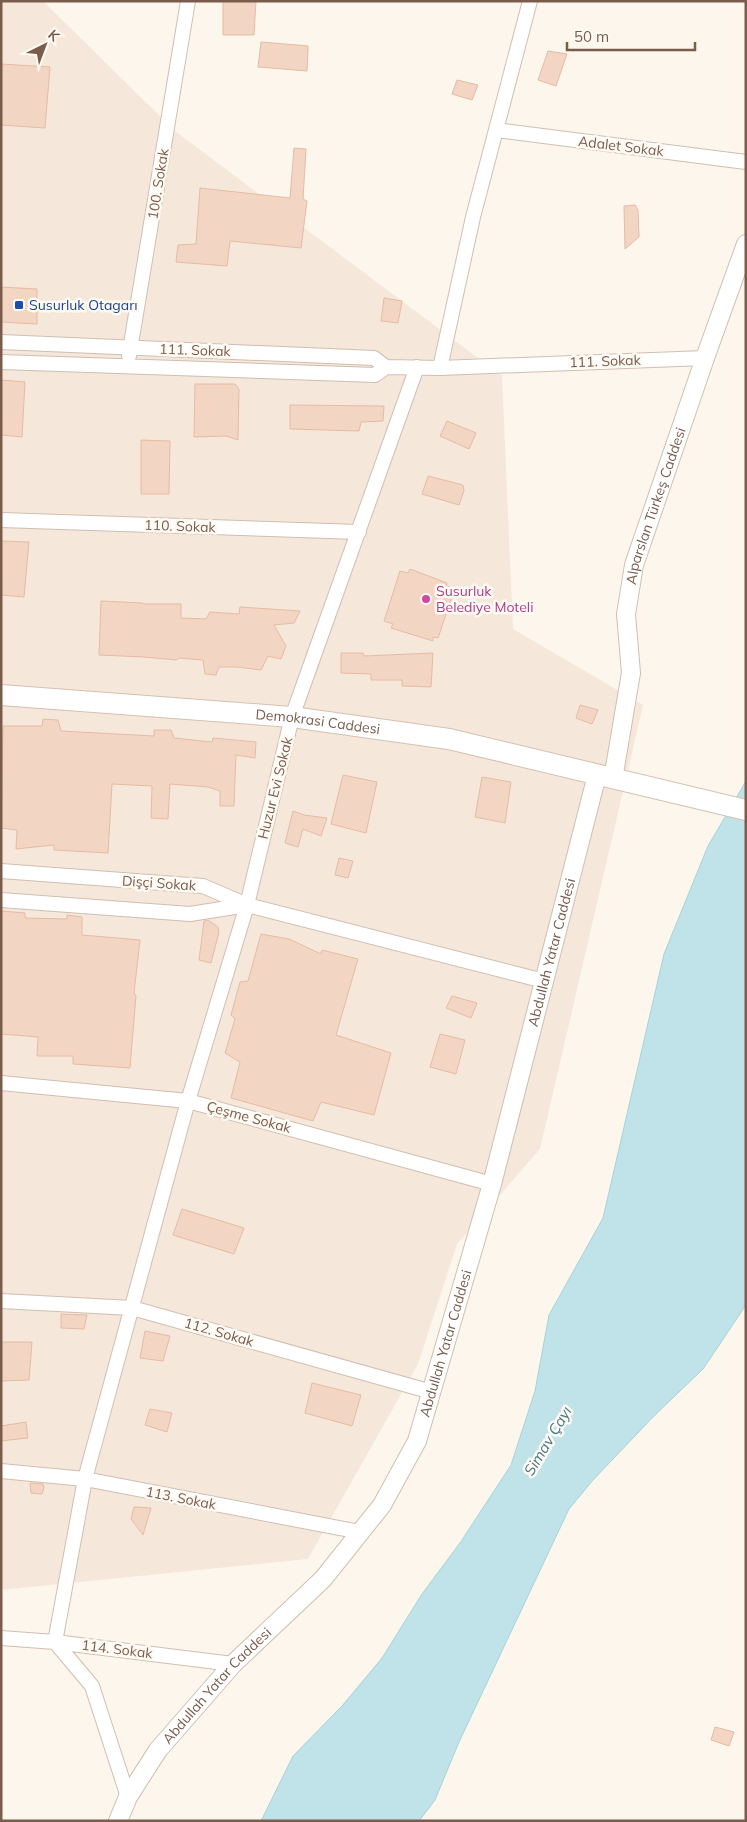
<svg xmlns="http://www.w3.org/2000/svg" width="747" height="1822" font-family="Mulish,sans-serif">
<style>
.residential{fill:#f5e8da}
.water{fill:#bfe3e8;stroke:#a5d3da}
.building{fill:#f3d5c3;stroke:#e6bba3}
.lines{fill:none;stroke-linecap:round;stroke-linejoin:round}
.minor-casing{stroke:#d1beb0;stroke-width:16}
.tertiary-casing{stroke:#d1beb0;stroke-width:20}
.secondary-casing{stroke:#d6c0b0;stroke-width:22}
.minor{stroke:#fff;stroke-width:14}
.tertiary{stroke:#fff;stroke-width:18}
.secondary{stroke:#fff;stroke-width:20}
.transit-dot{fill:#1a4fb4;stroke:#fffaf3;stroke-width:2}
.hotel-dot{fill:#d1479c;stroke:#fffaf3;stroke-width:2}
.labels{text-anchor:middle;stroke-width:5;stroke-linejoin:round;paint-order:stroke}
.street-label{font-size:14px;fill:#7a5c4d;stroke:#fffaf3}
.transit-label{font-size:14px;fill:#164399;stroke:#fffaf3;text-anchor:start}
.hotel-label{font-size:14px;fill:#b23c85;stroke:#fffaf3;text-anchor:start}
.water-label{font-size:15px;font-style:italic;fill:#437c86;stroke:#fffaf3}
</style>
<rect width="100%" height="100%" fill="#fdf6ec"/>
<!-- residential -->
<path class="residential" d="M1,1h42l132,130 327,245 11,253 130,76 -103,444 -83,95 -39,120 -110,195 -307,31z"/>
<!-- water -->
<path class="water" d="M746,781v524l-43,64 -49,47 -61,64 -24,29 -110,233 -24,58 -16,21h-158l32,-65 49,-50 40,-48 40,-64 38,-51 51,-78 24,-74 14,-76 54,-97 61,-264 44,-108z"/>
<!-- building -->
<path class="building" d="M223,1h33l-2,34h-31z
M261,42l47,4 -1,25 -49,-4z
M548,51l19,3 -11,32 -18,-6z
M1,64l49,3 -5,61 -44,-3z
M457,80l21,5 -6,15 -20,-6z
M294,148l12,1 -3,50 4,2 -6,47 -71,-7 -3,25 -51,-4 2,-17 18,-1 4,-56 90,10z
M635,205l3,5 1,27 -14,12 -1,-43z
M1,287l36,2v35l-36,-2z
M384,298l18,3 -4,22 -17,-2z
M1,380l24,2 -3,55 -21,-2z
M195,384h40l4,5 -1,51 -12,-4 -32,1z
M290,405l94,1 -1,15 -22,1 -2,9 -69,-2z
M447,421l29,12 -7,16 -29,-13z
M141,440l29,1 -1,53h-28z
M428,476l35,9 1,6 -5,14 -37,-11z
M1,541l28,1 -5,55 -23,-2z
M410,569l37,14 -1,3 9,2 -17,50 -5,-1v4l-42,-13 2,-4 -9,-3 16,-50 8,2z
M101,601l41,2 2,1h37v14l25,1 4,-7 29,2 1,-7 60,4 -6,12 -20,2 12,21 -5,13 -13,-3 -7,14 -24,-3h-18l-3,8 -11,-1 -2,-14 -24,-2 -3,2 -32,-3 -45,-2z
M341,653h22l1,3 69,-3 -2,34 -29,-1v-6h-31v-6l-30,-1z
M580,705l18,5 -6,14 -16,-6z
M43,719l15,1 3,11 93,5v-6h17l3,8 38,4 1,-4 43,4 -1,16 -19,-3 -2,51h-14v-15l-12,-4 -38,-3 -2,35 -17,-1 1,-32 -40,-2 -4,69 -54,-3v-5l-38,4 1,-19 -16,-2 2,-102h39z
M343,775l34,7 -11,51 -35,-9z
M482,777l29,5 -6,41 -30,-6z
M293,811l11,4 23,3 -6,18 -18,-7 -5,18 -13,-4z
M339,858l14,3 -5,17 -13,-3z
M1,911l24,2v5l42,1v-4l15,2v18l58,5 -6,53 2,3 -6,72 -57,-4v-8h-36l1,-19 -37,-3z
M208,920l10,7 1,5 -8,31 -12,-3 5,-39z
M261,934l28,5 32,15 1,-4 36,9 -22,76 55,18 -17,62 -53,-13 -8,19 -82,-23 9,-36 -15,-9 10,-34 -4,-4 9,-33 8,-1z
M452,996l25,7 -6,15 -25,-10z
M440,1034l25,6 -9,34 -26,-7z
M182,1209l62,19 -10,26 -61,-19z
M61,1314l26,1 -3,14 -23,-1z
M145,1331l25,5 -7,25 -23,-3z
M1,1342h31l-3,38 -28,1z
M312,1383l49,12 -9,31 -47,-13z
M150,1409l22,4 -5,19 -22,-7z
M26,1422l2,16 -27,3v-15z
M30,1483l13,1 1,4 -2,6 -11,-1z
M134,1507l17,1 -8,27 -12,-16z
M715,1727l19,5 -5,14 -18,-6z"/>
<g class="lines">
<!-- minor casing -->
<g class="minor-casing">
<path id="minor" d="M496,130l250,32
M1,342l373,16 12,9 54,1 265,-10
M129,356l59,-355
M1,362l374,13 11,-8
M440,368l33,-151 57,-216
M1,520l358,12
M1,871l202,15 44,19 -57,9 -189,-14
M247,905l297,76
M1,1083l187,18 304,83
M1,1301l131,7 300,84
M1,1471l84,8 275,53
M1,1638l54,4 178,22
M128,1797l-36,-111 -37,-44 30,-163 103,-378 59,-196 45,-188 125,-350"/>
</g>
<!-- tertiary casing -->
<g class="tertiary-casing">
<g id="tertiary">
<path id="s1" d="M613,779l18,-106 -5,-59 8,-49 71,-207 41,-114"/>
<path id="s2" d="M118,1821l10,-24 30,-47 75,-86 90,-85 59,-74 35,-64 75,-257 105,-409"/>
</g>
</g>
<!-- secondary casing -->
<g class="secondary-casing">
<g id="secondary">
<path id="s3" d="M1,695l291,22 157,22 297,71"/>
</g>
</g>
<!-- minor -->
<use href="#minor" class="minor"/>
<!-- tertiary -->
<use href="#tertiary" class="tertiary"/>
<!-- secondary -->
<use href="#secondary" class="secondary"/>
</g>
<!-- markers -->
<rect class="transit-dot" x="14" y="300" width="10" height="10" rx="2.5"/>
<circle class="hotel-dot" cx="426" cy="599" r="5"/>
<g class="labels">
<!-- street labels -->
<g class="street-label">
<text transform="translate(621 146) rotate(7)" y="5">Adalet Sokak</text>
<text transform="translate(158 184) rotate(-81)" y="5">100. Sokak</text>
<text transform="translate(195 350) rotate(2)" y="5">111. Sokak</text>
<text transform="translate(605 361) rotate(-2)" y="5">111. Sokak</text>
<text dy="5" stroke="none"><textPath href="#s1" startOffset="279">Alparslan Türkeş Caddesi</textPath></text>
<text transform="translate(180 526) rotate(2)" y="5">110. Sokak</text>
<text dy="5" stroke="none"><textPath href="#s3" startOffset="318">Demokrasi Caddesi</textPath></text>
<text transform="translate(275 788) rotate(-76)" y="5">Huzur Evi Sokak</text>
<text transform="translate(159 883) rotate(4)" y="5">Dişçi Sokak</text>
<text dy="5" stroke="none"><textPath href="#s2" startOffset="994">Abdullah Yatar Caddesi</textPath></text>
<text transform="translate(249 1117) rotate(15)" y="5">Çeşme Sokak</text>
<text transform="translate(219 1332) rotate(16)" y="5">112. Sokak</text>
<text dy="5" stroke="none"><textPath href="#s2" startOffset="589">Abdullah Yatar Caddesi</textPath></text>
<text transform="translate(181 1498) rotate(11)" y="5">113. Sokak</text>
<text transform="translate(117 1649) rotate(7)" y="5">114. Sokak</text>
<text dy="5" stroke="none"><textPath href="#s2" startOffset="169">Abdullah Yatar Caddesi</textPath></text>
</g>
<!-- transit labels -->
<g class="transit-label">
<text x="29" y="310">Susurluk Otagarı</text>
</g>
<!-- hotel labels -->
<g class="hotel-label">
<text x="436" y="596">Susurluk<tspan x="436" dy="16">Belediye Moteli</tspan></text>
</g>
<!-- water labels -->
<g class="water-label">
<text transform="translate(548 1441) rotate(-59)" y="5">Simav Çayı</text>
</g>
</g>
<!-- border -->
<rect width="747" height="1822" fill="none" stroke="#7a5c4d" stroke-width="5"/>
<!-- north arrow -->
<g transform="translate(45 45) rotate(42)" stroke="#fffaf3" stroke-width="4" paint-order="stroke">
<path d="M0-4L9 19L0 12L-9 19Z" fill="#7a5c4d"/>
<text y="-8" font-size="14" font-weight="bold" text-anchor="middle" fill="#7a5c4d">K</text>
</g>
<!-- scale -->
<path d="M567 42v8h128v-8" fill="none" stroke="#7a5c4d" stroke-width="2.5"/>
<text x="574" y="42" font-size="15" fill="#7a5c4d" stroke="#fffaf3" stroke-width="4" paint-order="stroke">50 m</text>
</svg>
